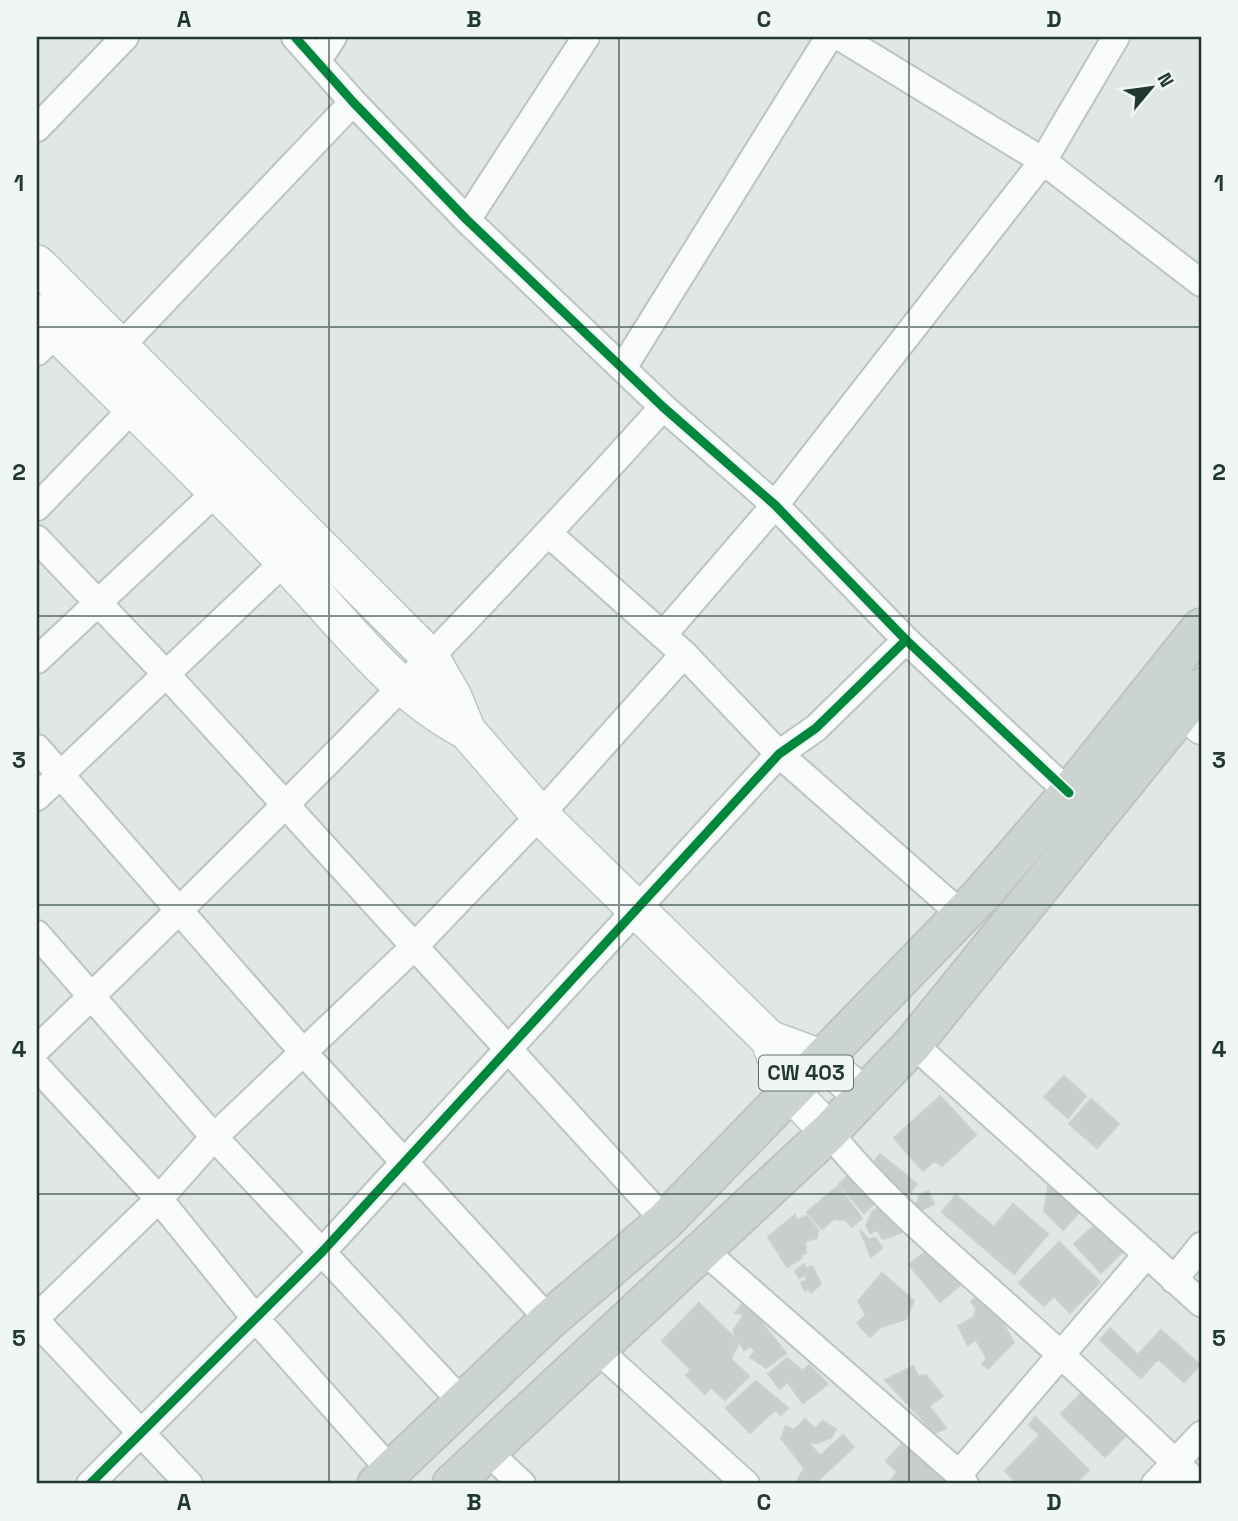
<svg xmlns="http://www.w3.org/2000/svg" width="1238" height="1521" font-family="'Space Grotesk',sans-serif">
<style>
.building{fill:#c8cecc;stroke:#cad0cd;stroke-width:2}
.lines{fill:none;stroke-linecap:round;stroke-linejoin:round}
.minor-casing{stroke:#bec3c1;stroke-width:30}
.tertiary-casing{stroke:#bec3c1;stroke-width:35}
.secondary-casing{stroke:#bec5c2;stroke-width:40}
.primary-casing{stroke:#bcc3c1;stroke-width:42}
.minor{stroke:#fafbfb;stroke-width:26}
.tertiary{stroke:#fafbfb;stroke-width:32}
.secondary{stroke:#fafbfb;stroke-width:37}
.primary{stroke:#ccd4d2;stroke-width:38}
.cycleway-casing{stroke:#eff6f3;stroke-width:13}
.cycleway{stroke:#00873e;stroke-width:9}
.grid{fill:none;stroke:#213833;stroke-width:2;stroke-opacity:0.55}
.labels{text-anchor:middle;stroke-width:6;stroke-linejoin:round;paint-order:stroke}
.shield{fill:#eff6f3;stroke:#5f716d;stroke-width:2}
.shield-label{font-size:21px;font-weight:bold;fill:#213833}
.neatline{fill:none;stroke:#213833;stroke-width:2.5}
.grid-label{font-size:23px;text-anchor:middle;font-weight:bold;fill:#213833}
</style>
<rect width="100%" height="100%" fill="#e1e7e4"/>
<!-- building -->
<path class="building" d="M1064,1076l22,20 -18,22 -24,-21z
M940,1096l36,39 -34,31 -8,-5 -11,10 -29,-33z
M1091,1099l28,25 -22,24 -28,-24z
M880,1154l37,30 -12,15 -23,-2 -18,16 -25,-29 11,-10 19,-4z
M1050,1176l35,30 -22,24 -19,-19z
M838,1186l24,32 -10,9 -6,-7 -12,-1 -12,10 -15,-17z
M928,1191l6,13 -13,6 2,5 -20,-6 15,-7 1,-7z
M956,1195l38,32 19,-23 35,30 -34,40 -72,-62z
M888,1201l15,31 -20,7 -6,-9 -7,3 -4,-7 6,-14z
M1109,1212l28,26 -36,35 -27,-29z
M795,1215l2,5 10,-4 11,14 -1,8 -12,3 1,12 -5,2 1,3 -15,9 -19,-30z
M860,1230l8,9 8,-1 6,10 -11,9z
M946,1235l30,37 -36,30 -31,-37z
M1059,1242l41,40 -30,31 -16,-17 -10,10 -25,-23z
M804,1264l2,5 6,-3 9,18 -10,9 -2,-4 -4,2 -4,-8 6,-3 -2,-5 -6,3 -4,-7z
M882,1273l32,28 -8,18 -25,8 -11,10 -13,-14 9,-8 -8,-14z
M985,1293l29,49 -26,27 -6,-5 5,-5 -11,-19 -8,5 -10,-19 16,-9 2,-8 -5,-8z
M748,1296l23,18 -8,10 23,29 -20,15 -16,-11 5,-5 -4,-6 -7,4 -11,-19 11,-17 -9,-1z
M699,1303l40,39 -8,17 18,17 -24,24 -14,-13 -6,7 -19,-19 5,-5 -29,-29z
M1110,1328l28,27 23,-25 39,35 -16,17 -26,-23 -17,19 -41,-38z
M787,1358l16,13 6,-6 19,19 -25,19 -16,-21 -7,7 -12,-15z
M913,1366l5,10 8,-1 17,21 -14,10 17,22 -11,5 -50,-53z
M1099,1375l10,10 -9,25 18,-19 26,26 -39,40 -44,-43z
M756,1381l32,27 -7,7 -6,-5 -25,23 -24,-25z
M1035,1417l54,53 -14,14h-57l-13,-13 35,-36 -11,-10z
M805,1419l10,10 8,-8 13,8 -5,9 -14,5 -9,-1 12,14 23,-21 11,12 -40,37h-18l8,-16 -23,-30 5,-12 8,4z
M909,1436l42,39 -8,9h-55l9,-12 -11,-11z"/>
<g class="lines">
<!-- minor casing -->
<g class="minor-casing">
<path id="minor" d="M295,37l58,65 114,118 196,187 112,98 131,135 163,153
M840,37l203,124 158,122
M318,60l15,-23
M37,128l88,-91
M467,220l119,-183
M120,347l233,-245
M37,352l19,-19
M623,368l206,-331
M37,507l95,-98
M549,534l135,120 95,100 182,160
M37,539l130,136 498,546
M663,635l112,-130 268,-344 73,-124
M37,660l179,-168
M37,748l267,305 245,267
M37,797l248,-236
M37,934l177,203 248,265
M913,1044l288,259
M37,1049c215,-208 426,-419 626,-642
M37,1067l122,132 96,119 136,153
M829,1132c54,69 125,126 190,185 61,54 120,111 179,167
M702,1249l257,225 6,10
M1174,1280l27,-34
M37,1317l122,-118 55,-62 200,-190 126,-132 144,-161
M37,1322l152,162
M597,1349l149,135
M488,1452l34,32
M959,1474l188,-220
M90,1484l232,-232 457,-498 37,-26 90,-88
M1155,1484l46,-49"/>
</g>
<!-- tertiary casing -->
<g class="tertiary-casing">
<path id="tertiary" d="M1164,696l37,32"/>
</g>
<!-- secondary casing -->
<g class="secondary-casing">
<path id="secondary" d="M37,264l393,393 23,40 14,34 73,84 229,224 51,19 43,38
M37,313c83,83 168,164 248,249 58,60 107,130 182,169
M769,1039l20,51 40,42"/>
</g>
<!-- primary casing -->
<g class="primary-casing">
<path id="primary" d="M377,1484l172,-164 116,-99 318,-328 86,-100 132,-165
M452,1484l377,-352 84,-88 288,-356"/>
</g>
<!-- minor -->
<use href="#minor" class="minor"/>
<!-- tertiary -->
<use href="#tertiary" class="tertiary"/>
<!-- secondary -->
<use href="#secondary" class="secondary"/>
<!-- primary -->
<use href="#primary" class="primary"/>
<!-- cycleway casing -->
<g class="cycleway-casing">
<path id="cycleway" d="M295,37l58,65 114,118 196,187 112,98 131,135 163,153
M90,1484l232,-232 457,-498 37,-26 90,-88"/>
</g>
<!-- cycleway -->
<use href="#cycleway" class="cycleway"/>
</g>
<!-- grid -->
<path class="grid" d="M329,37v1447M619,37v1447M909,37v1447M37,327h1164M37,616h1164M37,905h1164M37,1194h1164"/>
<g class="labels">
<!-- shield labels -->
<rect class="shield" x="759" y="1055.5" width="94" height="35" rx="5"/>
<g class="shield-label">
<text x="806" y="1080">CW 403</text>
</g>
</g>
<!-- border -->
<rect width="1238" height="1521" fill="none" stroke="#eff6f3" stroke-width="77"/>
<!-- north arrow -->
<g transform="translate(1151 88) rotate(61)" stroke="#eff6f3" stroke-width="5" paint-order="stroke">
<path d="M0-5L12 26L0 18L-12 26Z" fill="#213833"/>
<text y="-10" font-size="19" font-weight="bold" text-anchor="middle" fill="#213833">N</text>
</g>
<rect x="38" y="38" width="1162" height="1444" class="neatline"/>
<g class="grid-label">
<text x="184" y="27">A</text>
<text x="474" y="27">B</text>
<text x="764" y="27">C</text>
<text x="1054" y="27">D</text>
<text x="19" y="191">1</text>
<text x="1219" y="191">1</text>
<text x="19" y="480">2</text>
<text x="1219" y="480">2</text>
<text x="19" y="768">3</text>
<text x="1219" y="768">3</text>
<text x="19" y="1057">4</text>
<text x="1219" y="1057">4</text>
<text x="19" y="1346">5</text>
<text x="1219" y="1346">5</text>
<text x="184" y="1510">A</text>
<text x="474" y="1510">B</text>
<text x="764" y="1510">C</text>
<text x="1054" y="1510">D</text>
</g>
</svg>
